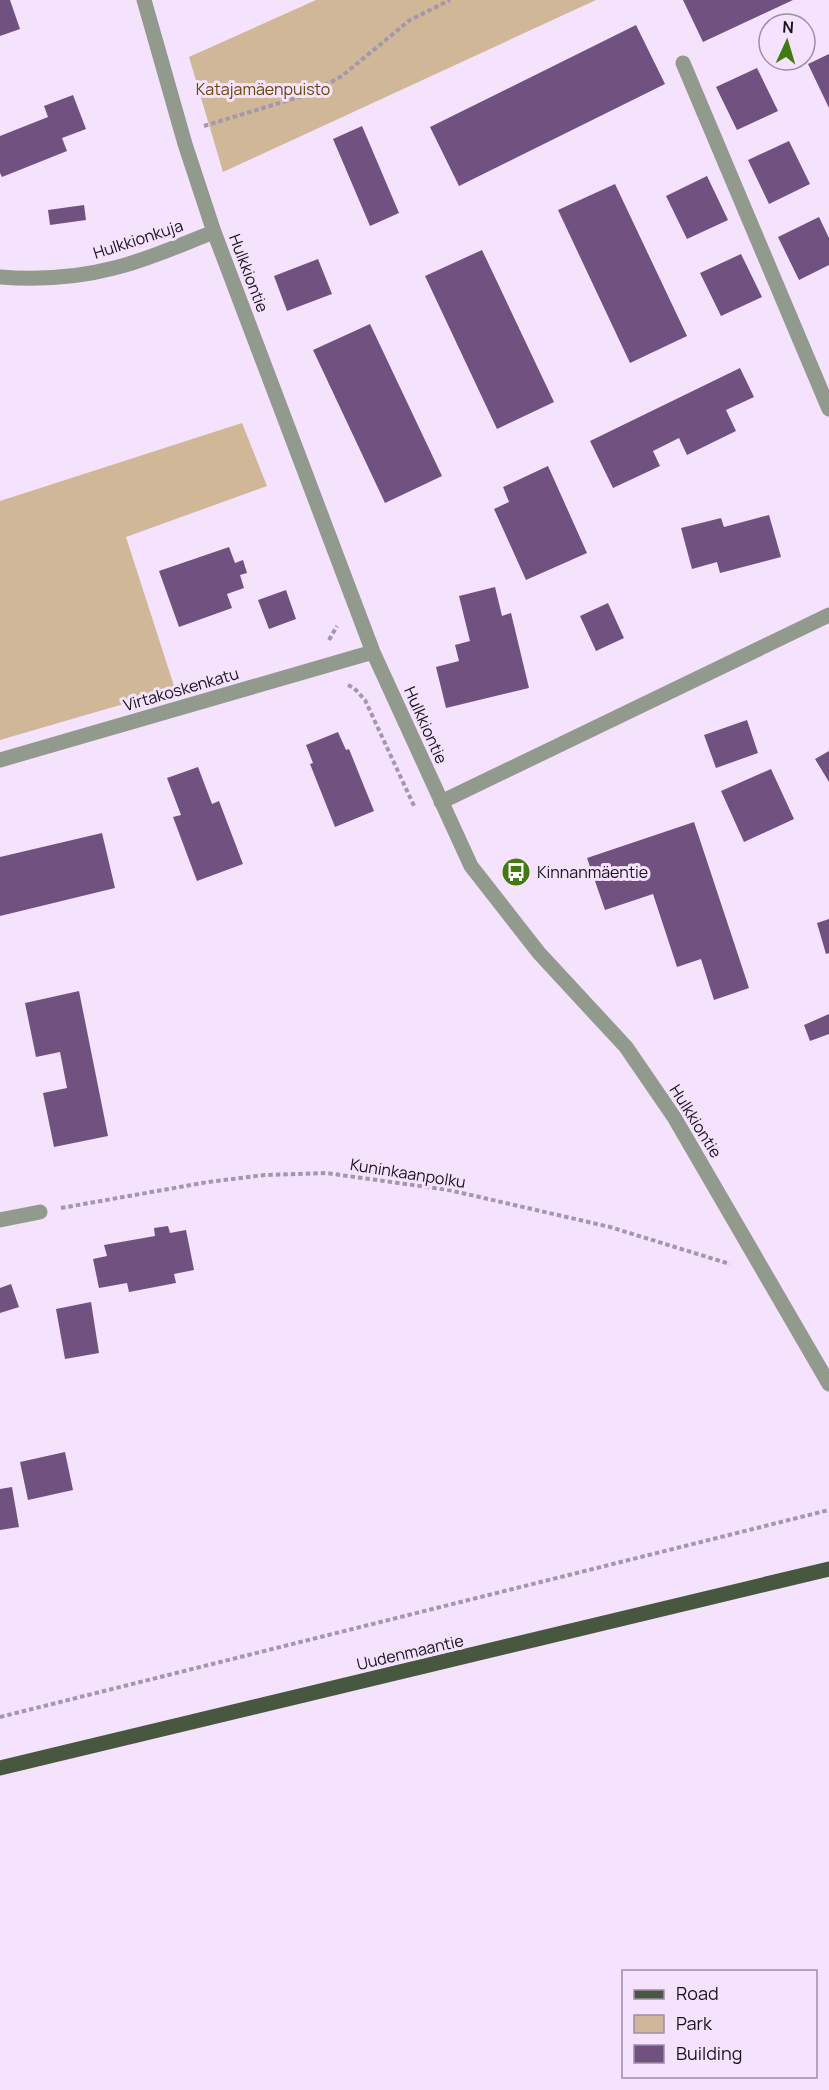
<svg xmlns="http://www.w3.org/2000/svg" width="829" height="2090" font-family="Manrope,sans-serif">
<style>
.green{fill:#cfb798}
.building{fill:#715180}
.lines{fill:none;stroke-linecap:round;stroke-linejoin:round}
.path{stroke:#a496ab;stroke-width:4;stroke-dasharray:4.5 3;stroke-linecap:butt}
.minor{stroke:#919a8c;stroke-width:15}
.major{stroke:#485840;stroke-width:15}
.labels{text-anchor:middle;stroke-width:6;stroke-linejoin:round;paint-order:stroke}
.park-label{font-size:16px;fill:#6a4500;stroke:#f5e3fe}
.street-label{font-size:16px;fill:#18111c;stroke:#f5e3fe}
.poi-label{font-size:16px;fill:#18111c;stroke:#f5e3fe;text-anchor:start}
</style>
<rect width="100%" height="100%" fill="#f5e3fe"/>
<!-- green -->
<path class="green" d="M316,0h280l-373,172 -34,-115z
M242,423l25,63 -141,51 49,152 -175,51v-239z"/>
<!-- building -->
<path class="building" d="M0,0h10l10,29 -20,7z
M683,0h110l-90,42z
M636,25l29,59 -206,102 -29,-59z
M829,54v54l-21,-44z
M757,68l21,43 -41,19 -21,-43z
M73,95l13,34 -24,9 5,13 -65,26 -2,-4v-37l48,-19 -4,-11z
M362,126l37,87 -29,13 -37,-87z
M789,141l21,43 -41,20 -21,-44z
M707,176l21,44 -41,19 -21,-43z
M615,184l72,152 -57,27 -72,-153z
M84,205l2,15 -36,5 -2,-15z
M819,217l10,21v27l-30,15 -21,-43z
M482,250l72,152 -57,27 -72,-153z
M741,254l21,43 -41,19 -21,-43z
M318,259l14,35 -45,17 -13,-35z
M370,324l72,152 -57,27 -72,-153z
M740,368l14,29 -28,13 10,21 -49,24 -8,-17 -26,13 7,15 -47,22 -23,-47z
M548,466l39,87 -61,27 -32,-71 15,-7 -6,-15z
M769,515l12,42 -61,16 -3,-11 -25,7 -11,-41 40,-10 3,9z
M229,547l6,16 8,-3 4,13 -7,2 4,13 -17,6 5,14 -53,19 -20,-56z
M495,587l7,29 9,-3 18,75 -83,20 -10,-41 23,-6 -4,-16 15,-4 -11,-45z
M286,590l10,29 -27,10 -11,-29z
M608,603l16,35 -28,13 -16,-35z
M747,720l11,33 -42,15 -12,-33z
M338,732l8,18 3,-1 25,62 -39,16 -25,-63 3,-1 -7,-18z
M829,751v31l-14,-23z
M198,767l14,37 7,-3 24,63 -46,17 -24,-64 8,-2 -14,-37z
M771,769l23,50 -50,23 -23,-51z
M694,822l55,166 -35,12 -13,-41 -24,8 -24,-73 -48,16 -18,-52z
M102,833l13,55 -115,28v-59z
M829,919v34l-3,1 -9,-31z
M79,991l29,145 -54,11 -11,-54 24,-5 -7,-36 -24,5 -11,-54z
M829,1014v20l-19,7 -6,-16z
M168,1226l2,7 16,-3 8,40 -20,4 2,9 -47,9 -2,-9 -28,5 -6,-29 14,-3 -3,-11 51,-9 -1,-8z
M11,1284l8,23 -19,6v-25z
M91,1302l8,51 -34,6 -9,-50z
M65,1452l8,38 -45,10 -8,-38z
M12,1487l7,40 -19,3v-41z"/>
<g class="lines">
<!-- path -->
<path class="path" d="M204,126l105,-32 33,-18 68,-56 40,-20
M329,640l8,-14
M348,685l6,3 11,12 50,108
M61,1208l147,-26 57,-7 61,-2 123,17 161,37 120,37
M0,1717l829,-207"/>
<!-- minor -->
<path class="minor" d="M144,0l41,144 29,88 159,420 98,214 68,87 87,94 48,70 155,267
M683,63l146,346
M0,277c39,3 76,1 114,-9 34,-8 68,-24 100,-36
M0,760l373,-108
M441,802l388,-187
M0,1220l40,-8"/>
<!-- major -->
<path class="major" d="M0,1768l829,-199"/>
</g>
<!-- icons -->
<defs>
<g id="bus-disc" transform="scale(1.5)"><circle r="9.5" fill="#417a10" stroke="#f5e3fe"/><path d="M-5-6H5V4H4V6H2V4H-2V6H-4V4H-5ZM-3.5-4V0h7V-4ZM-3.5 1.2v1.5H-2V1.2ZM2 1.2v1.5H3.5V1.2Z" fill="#fff"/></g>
</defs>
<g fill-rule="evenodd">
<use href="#bus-disc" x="516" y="872"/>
</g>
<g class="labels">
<!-- park labels -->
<g class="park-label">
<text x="263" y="95">Katajamäenpuisto</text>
</g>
<!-- street labels -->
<g class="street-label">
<text transform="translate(138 239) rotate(-18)" y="6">Hulkkionkuja</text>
<text transform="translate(249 273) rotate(69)" y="6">Hulkkiontie</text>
<text transform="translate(181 689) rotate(-16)" y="6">Virtakoskenkatu</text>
<text transform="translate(426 725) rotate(66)" y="6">Hulkkiontie</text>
<text transform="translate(696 1121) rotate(58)" y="6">Hulkkiontie</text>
<text transform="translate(408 1173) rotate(9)" y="6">Kuninkaanpolku</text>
<text transform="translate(410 1652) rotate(-13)" y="6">Uudenmaantie</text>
</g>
<!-- poi labels -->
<g class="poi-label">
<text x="537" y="878">Kinnanmäentie</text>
</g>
</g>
<!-- legend -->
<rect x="622" y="1970" width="195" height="108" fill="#f5e3fe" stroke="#9d8fa4" stroke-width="1.5"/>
<rect x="634" y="1990" width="30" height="9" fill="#485840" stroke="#9d8fa4" stroke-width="1.5"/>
<text x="676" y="2000" font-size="18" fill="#18111c">Road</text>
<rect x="634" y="2015" width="30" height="18" fill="#cfb798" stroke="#9d8fa4" stroke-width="1.5"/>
<text x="676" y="2030" font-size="18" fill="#18111c">Park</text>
<rect x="634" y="2045" width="30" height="18" fill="#715180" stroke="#9d8fa4" stroke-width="1.5"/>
<text x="676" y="2060" font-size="18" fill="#18111c">Building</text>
<!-- north arrow -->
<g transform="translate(787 42) rotate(4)"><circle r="28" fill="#f5e3fe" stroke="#9d8fa4" stroke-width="1.5"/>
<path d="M0-4.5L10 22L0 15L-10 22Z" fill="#417a10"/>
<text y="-9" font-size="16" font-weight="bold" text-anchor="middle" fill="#18111c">N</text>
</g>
</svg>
